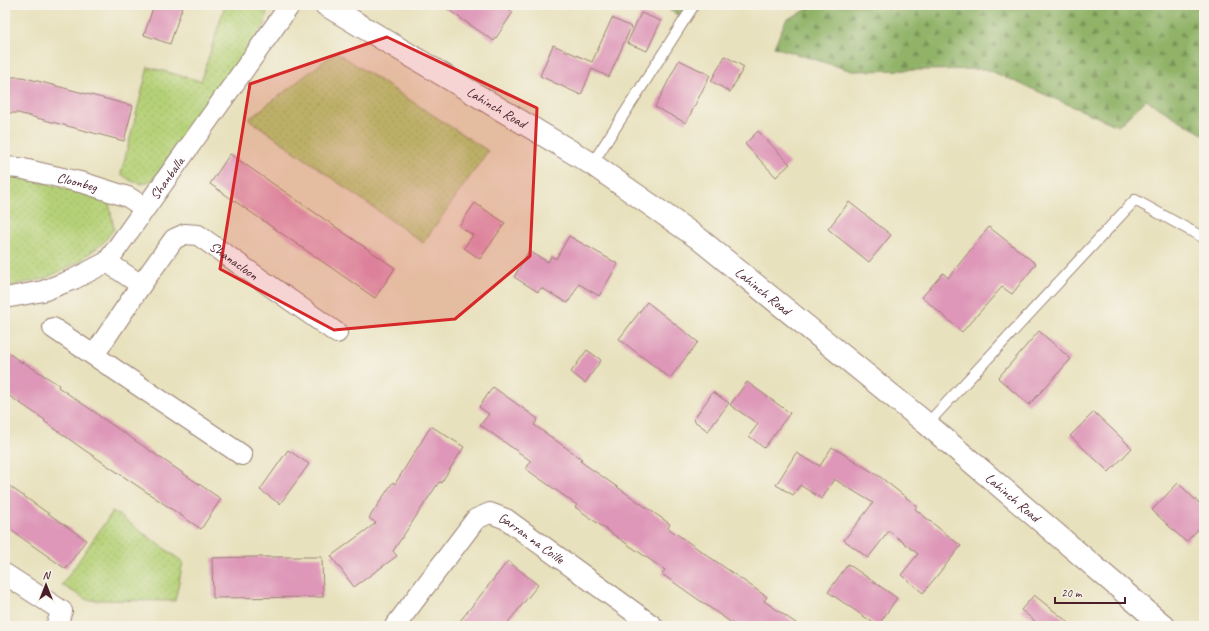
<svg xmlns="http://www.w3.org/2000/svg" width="1209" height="631" font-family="Caveat,sans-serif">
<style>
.grass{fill:url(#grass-dots);stroke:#807851}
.forest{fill:url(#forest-firs);stroke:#6d694a}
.building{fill:#de97b8}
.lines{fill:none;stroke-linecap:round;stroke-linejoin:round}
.lane-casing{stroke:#998074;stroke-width:12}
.street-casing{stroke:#998074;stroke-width:22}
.primary-casing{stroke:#998074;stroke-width:24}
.lane{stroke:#fff;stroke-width:10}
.street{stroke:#fff;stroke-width:20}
.primary{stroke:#fff;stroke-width:22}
.marked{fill:#d62828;fill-opacity:0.2;stroke:#d62828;stroke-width:3;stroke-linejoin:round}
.labels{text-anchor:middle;stroke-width:3;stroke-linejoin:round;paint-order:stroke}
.street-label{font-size:14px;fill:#4a1f2b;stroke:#f7f3e8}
</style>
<defs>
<pattern id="grass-dots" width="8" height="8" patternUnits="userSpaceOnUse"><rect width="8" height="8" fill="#b5d177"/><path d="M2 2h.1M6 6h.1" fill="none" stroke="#9db367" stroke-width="1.8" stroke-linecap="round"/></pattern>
<pattern id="forest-firs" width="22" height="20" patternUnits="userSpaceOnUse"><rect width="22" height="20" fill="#90b368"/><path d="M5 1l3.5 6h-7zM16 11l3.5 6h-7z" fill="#789156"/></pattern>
</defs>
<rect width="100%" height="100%" fill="#f7f3e8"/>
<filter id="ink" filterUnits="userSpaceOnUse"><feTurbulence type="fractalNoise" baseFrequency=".025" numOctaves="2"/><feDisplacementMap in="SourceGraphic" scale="8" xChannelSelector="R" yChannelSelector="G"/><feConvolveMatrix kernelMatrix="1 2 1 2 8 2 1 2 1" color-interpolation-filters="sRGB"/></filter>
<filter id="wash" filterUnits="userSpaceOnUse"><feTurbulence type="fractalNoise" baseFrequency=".012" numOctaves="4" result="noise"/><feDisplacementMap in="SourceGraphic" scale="16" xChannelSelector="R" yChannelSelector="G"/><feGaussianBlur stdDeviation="0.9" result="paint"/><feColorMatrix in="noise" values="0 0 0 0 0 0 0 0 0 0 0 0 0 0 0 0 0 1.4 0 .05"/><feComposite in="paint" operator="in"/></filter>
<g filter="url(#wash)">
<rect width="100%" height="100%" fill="#e8e1bd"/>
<!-- grass -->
<path class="grass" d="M225,5h41l1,4 -2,16 -111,154 -11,5 -12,-3 -10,-7 27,-107 53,14z
M336,52l152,99 -65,92 -174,-124z
M5,174h4l89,23 11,6 5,26 -11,14 -26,20 -33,16 -39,8z
M113,511l70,51 -8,39 -88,-1 -25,-15z"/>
<!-- forest -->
<path class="forest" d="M663,5h23l-7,11z
M816,5h379l9,12v118l-58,-35 -28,26 -132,-57 -134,2 -78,-24 12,-27z"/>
<g id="blocks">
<!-- building -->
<path class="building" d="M154,5h29l-13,39 -26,-9z
M441,5h61l11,7 -19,29z
M641,13l20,8 -14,30 -20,-8z
M612,18l19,9 -22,50 -17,-8 -11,26 -41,-19 13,-31 39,17z
M725,56l19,11 -14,25 -19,-11z
M679,60l31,15 -24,48 -31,-16z
M5,77h17l111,29 -9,35 -106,-28h-13z
M758,131l32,33 -14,13 -31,-33z
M230,154l165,114 -20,30 -165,-114z
M849,202l42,33 -22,27 -41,-33z
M475,203l30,20 -25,36 -16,-11 9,-13 -14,-9z
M989,227l47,37 -24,30 -10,-7 -40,45 -40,-35 21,-24 5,5z
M569,236l49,28 -19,32 -20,-12 -11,19 -27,-15 -3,4 -24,-15 15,-26 19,11 3,-6 5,3z
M647,302l51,40 -28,36 -51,-39z
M1039,331l32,28 -42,46 -31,-27z
M5,350l17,13 1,-1 36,23 -1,2 41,28v1l122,83 -20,30 -118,-80 -39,-28 1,-1 -40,-27z
M587,350l14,10 -16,23 -14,-11z
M747,382l43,31 -26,35 -15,-12 9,-12 -28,-19z
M493,387l45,32 -4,6 48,34 -2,2 90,63 -2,4 99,69 -3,4 36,25h-64l-74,-52 3,-4 -51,-35 -39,-28 2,-2 -51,-36 5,-8 -51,-36 9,-11 -10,-7z
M713,392l16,11 -21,28 -15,-11z
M1094,412l38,36 -23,24 -39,-36z
M431,426l33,21 -23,36 -2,-1 -46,69 4,5 -43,31 -23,-31 45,-33 -7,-5 24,-36 2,2z
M832,447l47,29 38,30 -2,3 46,37 -38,47 -22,-18 17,-21 -29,-23 -21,27 -24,-18 29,-37 -39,-24 -12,20 -22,-14 -7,10 -17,-10 20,-32 24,13z
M288,450l21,14 -29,40 -20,-14z
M5,483l81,57 -20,29 -61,-43z
M1178,483l26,25v15l-18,19 -34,-32z
M253,557h69l1,40 -110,1 -1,-40z
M508,561l30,24 -33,41h-49z
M848,564l49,34 -19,28 -50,-34z
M1034,595l39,31h-32l-20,-16z"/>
</g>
</g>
<g filter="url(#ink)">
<use href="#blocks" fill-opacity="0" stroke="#998074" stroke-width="1"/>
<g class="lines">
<!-- lane casing -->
<g class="lane-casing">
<path id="lane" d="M592,164l102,-159
M927,424l208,-224 69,38"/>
</g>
<!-- street casing -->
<g class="street-casing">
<g id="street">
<path id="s1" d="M5,167l14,1 65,15 44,14 17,11"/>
<path id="s2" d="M107,262l34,23 33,-46 11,-5 13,1 139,98"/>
<path id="s3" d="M5,298l38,-7 31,-12 33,-17 183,-257"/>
<path d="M53,328l189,127"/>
<path d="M94,355l47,-70"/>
<path d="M5,574l57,37 -6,15"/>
<path id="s4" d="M395,626l81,-107 14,-6 16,6 147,107"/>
</g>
</g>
<!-- primary casing -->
<g class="primary-casing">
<g id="primary">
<path id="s5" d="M326,5l266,159 106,74 229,186 237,202"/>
</g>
</g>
<!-- lane -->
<use href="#lane" class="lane"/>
<!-- street -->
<use href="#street" class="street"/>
<!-- primary -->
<use href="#primary" class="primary"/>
</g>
</g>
<!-- marked area -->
<path class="marked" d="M387,37l150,71 -7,148 -75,63 -121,11 -114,-61 30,-185z"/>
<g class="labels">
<!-- street labels -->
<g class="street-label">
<text dy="5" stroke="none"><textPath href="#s5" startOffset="199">Lahinch Road</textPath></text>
<text dy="5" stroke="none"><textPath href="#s3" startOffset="212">Shanballa</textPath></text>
<text dy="5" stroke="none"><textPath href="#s1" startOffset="74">Cloonbeg</textPath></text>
<text dy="5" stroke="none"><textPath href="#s2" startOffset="167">Shanacloon</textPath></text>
<text dy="5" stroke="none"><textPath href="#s5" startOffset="523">Lahinch Road</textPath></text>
<text dy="5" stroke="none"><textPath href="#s5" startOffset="847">Lahinch Road</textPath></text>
<text dy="5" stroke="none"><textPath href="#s4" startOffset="198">Garran na Coille</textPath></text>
</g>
</g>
<!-- margin -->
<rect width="1209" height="631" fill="none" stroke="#f7f3e8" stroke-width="20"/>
<!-- north arrow -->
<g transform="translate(46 585)" stroke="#f7f3e8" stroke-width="3" paint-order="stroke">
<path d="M0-3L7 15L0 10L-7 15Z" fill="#4a1f2b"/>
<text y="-6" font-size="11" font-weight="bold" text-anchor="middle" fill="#4a1f2b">N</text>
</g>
<!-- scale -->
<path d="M1055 597v6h70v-6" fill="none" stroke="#4a1f2b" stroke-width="2"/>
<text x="1061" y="597" font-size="12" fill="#4a1f2b" stroke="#f7f3e8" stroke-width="3" paint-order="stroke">20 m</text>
</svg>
